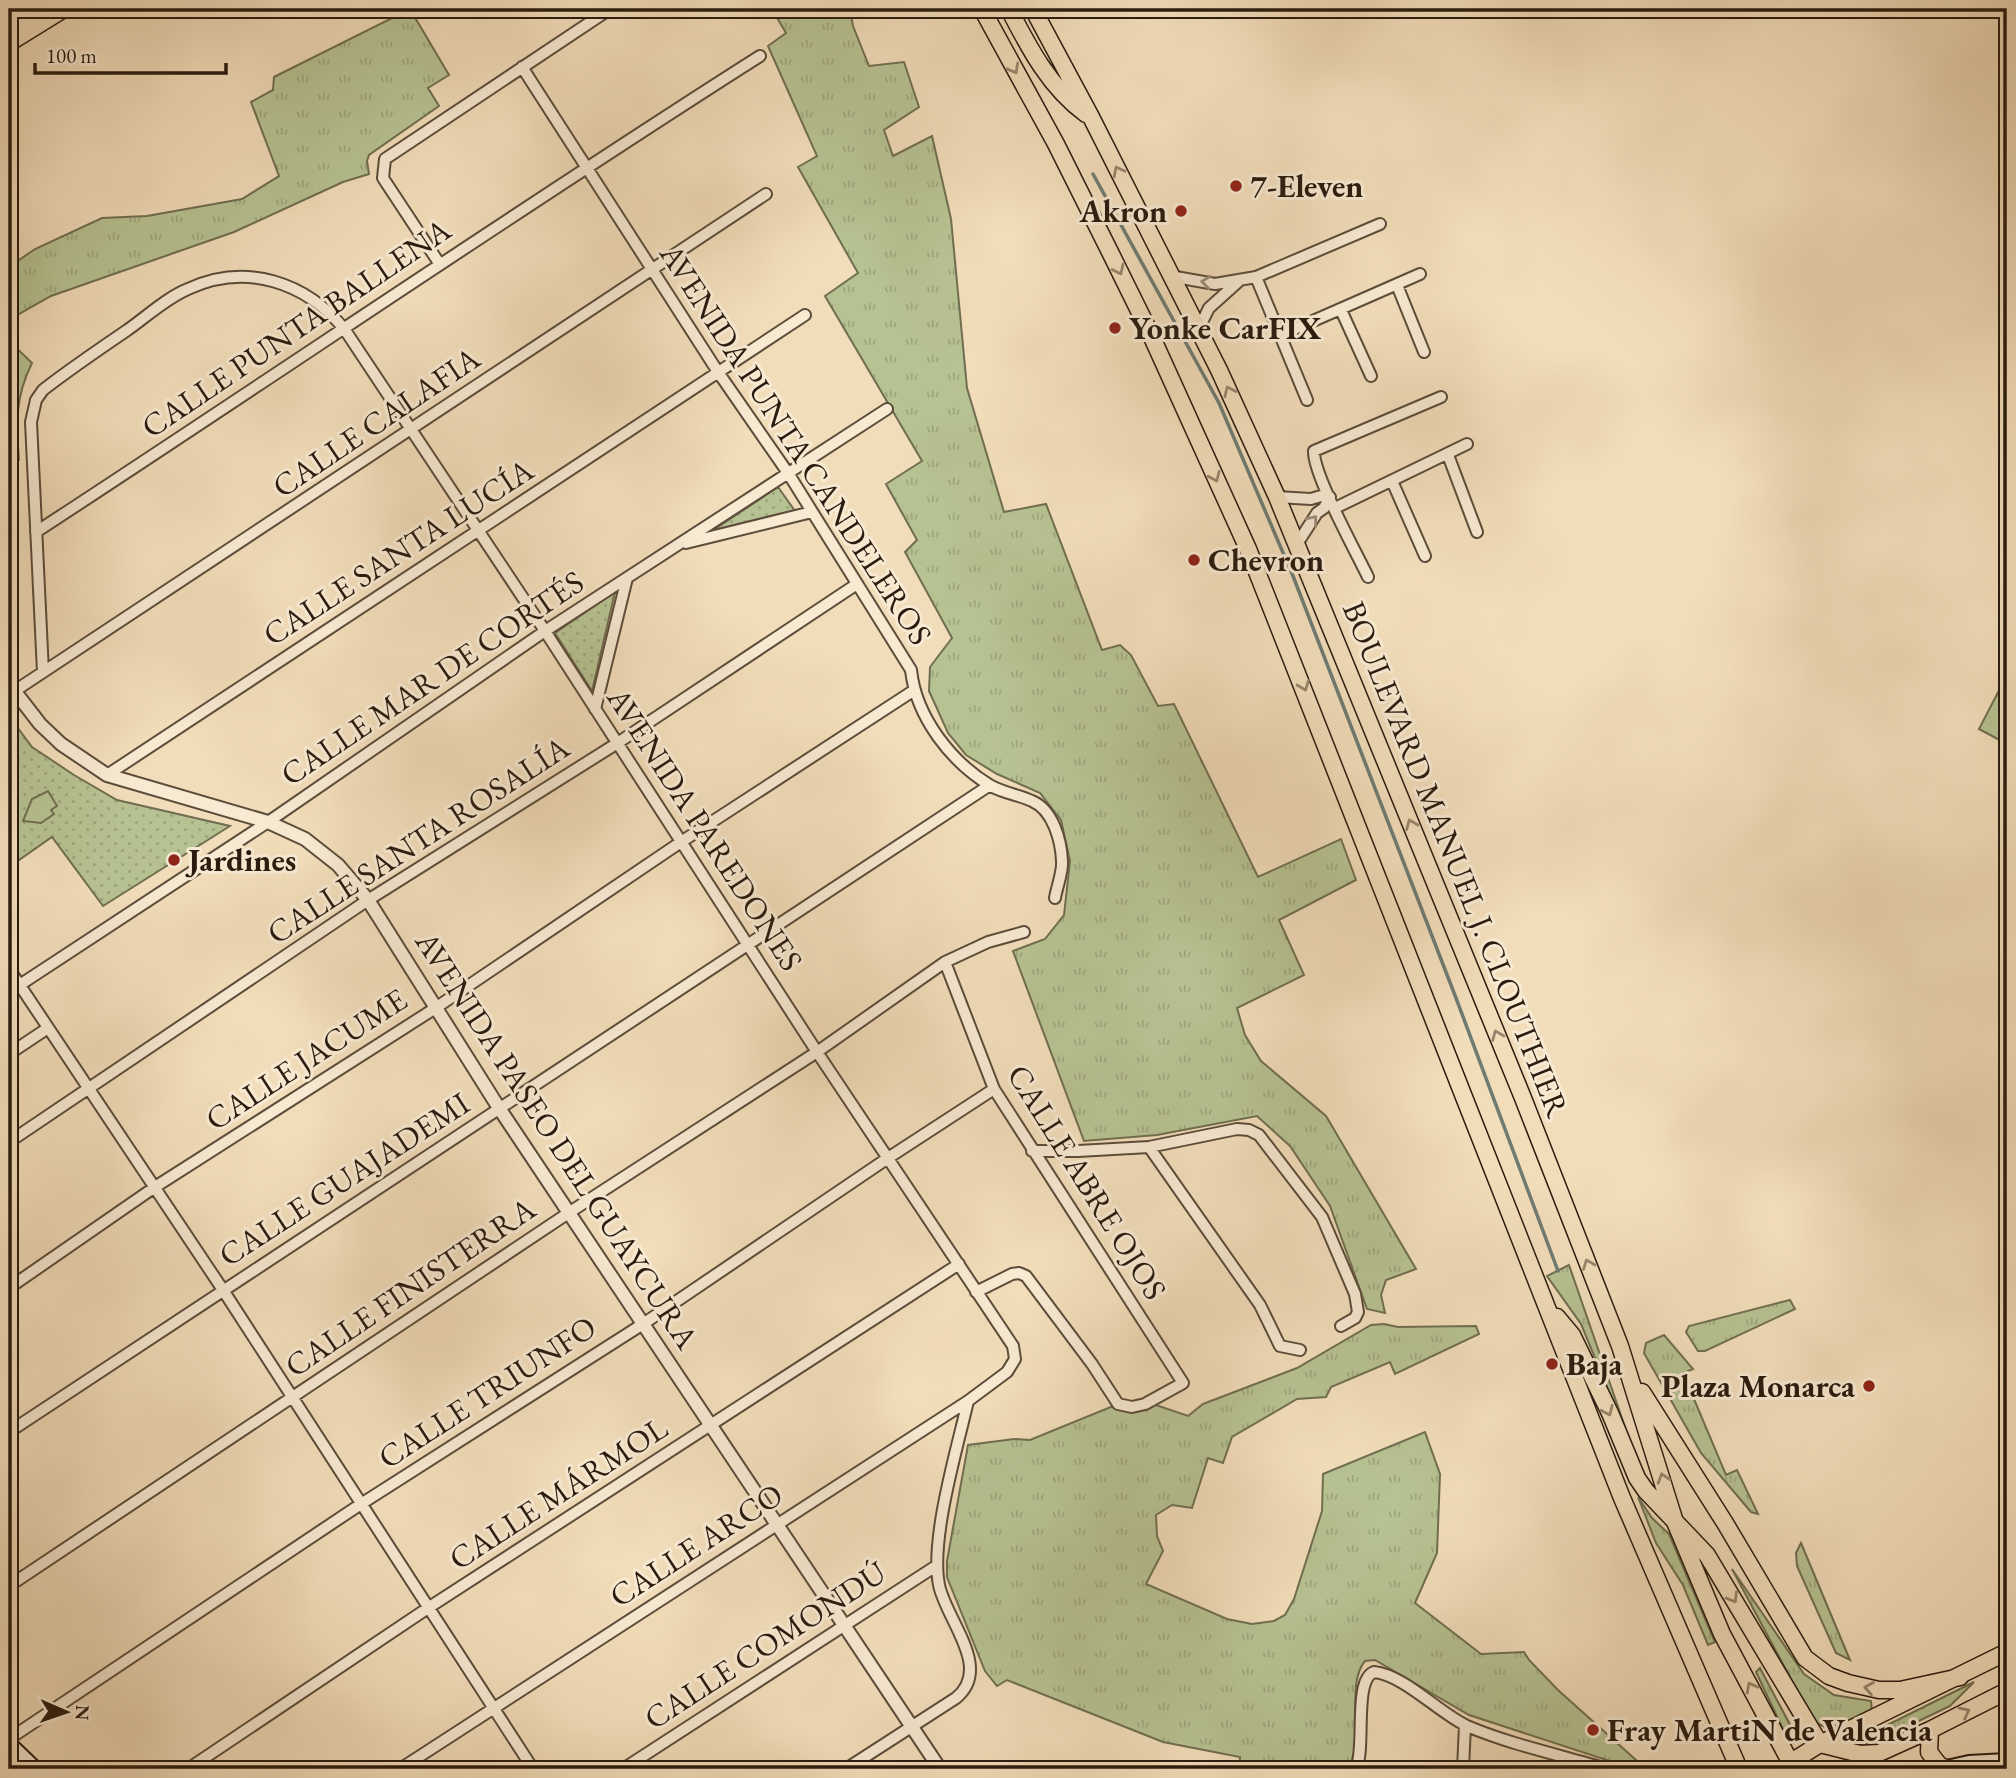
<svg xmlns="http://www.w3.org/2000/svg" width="2016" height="1778" font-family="'EB Garamond',serif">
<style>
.grass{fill:url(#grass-tufts);stroke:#706e50;stroke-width:2}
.park{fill:url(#park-dots);stroke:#706e50;stroke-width:2}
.garden{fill:#b7c292;stroke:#706e50;stroke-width:2}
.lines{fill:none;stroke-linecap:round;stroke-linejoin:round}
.stream{stroke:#6e7b72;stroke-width:3.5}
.minor-casing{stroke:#5c4c3a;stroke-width:14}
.tertiary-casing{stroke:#5c4c3a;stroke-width:16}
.secondary-casing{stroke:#2a1b0f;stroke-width:18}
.primary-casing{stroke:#2a1b0f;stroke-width:19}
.minor{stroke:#f7e9d2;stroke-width:10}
.tertiary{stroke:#f7e9d2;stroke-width:12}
.secondary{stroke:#f7e9d2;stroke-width:14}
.primary{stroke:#f2ddba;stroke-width:16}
.oneway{stroke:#98866d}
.oneway2{stroke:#9b8c7a}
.poi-dot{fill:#8f2418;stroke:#f7e9d2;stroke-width:2.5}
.labels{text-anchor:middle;stroke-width:6;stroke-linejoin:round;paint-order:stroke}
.poi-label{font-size:32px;font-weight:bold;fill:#2a1b0f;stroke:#f7e9d2;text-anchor:start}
.street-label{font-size:32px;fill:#2a1b0f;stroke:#f7e9d2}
</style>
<defs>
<pattern id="grass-tufts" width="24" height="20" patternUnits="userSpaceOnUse" patternTransform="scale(1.75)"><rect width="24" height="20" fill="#b7c292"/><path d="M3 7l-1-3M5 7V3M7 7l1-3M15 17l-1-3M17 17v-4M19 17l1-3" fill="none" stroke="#9ea67d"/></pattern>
<pattern id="park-dots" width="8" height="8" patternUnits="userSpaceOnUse" patternTransform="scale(1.75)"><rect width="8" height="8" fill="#b7c292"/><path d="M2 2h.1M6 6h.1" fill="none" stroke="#9ea67d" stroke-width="1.8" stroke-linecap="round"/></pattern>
</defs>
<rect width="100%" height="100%" fill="#f2ddba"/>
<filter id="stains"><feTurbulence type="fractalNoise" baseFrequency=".00286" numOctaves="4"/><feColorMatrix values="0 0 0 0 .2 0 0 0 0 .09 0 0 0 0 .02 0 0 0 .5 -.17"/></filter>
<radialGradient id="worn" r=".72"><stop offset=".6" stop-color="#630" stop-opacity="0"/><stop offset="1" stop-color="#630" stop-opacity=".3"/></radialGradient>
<!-- grass -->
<path class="grass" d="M410,9l39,66 -21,13 11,18 -70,49 -2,6 2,13 -26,8 -109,50 -183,64 -37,21 -5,18v-68l26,-18 67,-31 45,-2 95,-17 37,-23 -28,-74 22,-12 1,-13z
M772,9h78l3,17 16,40 35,-4 15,45 -35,23 9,26 39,-20 19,83 16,169 37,124 42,-8 56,146 18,-5 11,10 27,51 16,-2 84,173 83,-38 15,41 -77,40 25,55 -67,33 8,27 16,26 65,55 90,153 -30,11 -5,15 4,18 -18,-4 -37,-103 -40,-60 -33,-30 -100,19 -73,6 -71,-190 32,-12 19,-24 6,-54 -9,-41 -21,-27 -43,-19 -31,-19 -18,-22 -19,-42 1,-24 22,-29 -47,-86 12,-12 -31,-56 36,-23 -97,-165 33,-23 -60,-106 19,-11 -49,-110 18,-13z
M9,341l23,22c-17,34 -16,61 -13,97l-10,6z
M1569,1265l64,185 -52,-126 -34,-48z
M1790,1300l5,9 -90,42h-7l-12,-19 3,-6z
M1384,1324l14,3 78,-1 3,8 -84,40 -5,-12 -59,25 -5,10 -29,2 -65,38 -9,26 -15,-5 -16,50 -20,-3 -16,10 1,21 6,15 -17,33 81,35 25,5 22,-3 11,-6 9,-16 28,-88 1,-37 102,-42 15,42 -3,79 -22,50 66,51 43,-2 5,8 29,30 88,79h-12l-165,-54 -94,-55 -10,1c-20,23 0,80 -17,108h-109l1,-12 -77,-15 -156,-62 -10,6 -12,-15 -38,-94v-16l21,-116 46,-6 16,1 88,-36 38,1 32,11 15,-12 94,-36 74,-43z
M1664,1335l29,34 -10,4 43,102 11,-5 21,44 -7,-2 -50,-59 -57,-100 2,-10z
M1638,1497l14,21 17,16 46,108 -7,3 -25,-60 -27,-42z
M1801,1543l46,110 3,7 -14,-7 -39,-87 -1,-13z
M1732,1569l72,105 30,21 37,6 1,11 -43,17 -15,-7z
M1760,1668l36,68 -1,7 -6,-1 -33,-70z
M1974,1682l-24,24 -77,37 -12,2v-7z"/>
<!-- park -->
<path class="park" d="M778,487l17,24 -89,24z
M615,592l-23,99 -37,-58z
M9,716l23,31 42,28 43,25 113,26 -127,80 -51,-69 -43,30z"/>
<!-- garden -->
<path class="garden" d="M2007,675v69l-28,-15z
M48,791l9,15 -6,4 3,4 -13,9 -18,-2 9,-22z"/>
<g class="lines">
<!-- stream -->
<path class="stream" d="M1093,174l126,229 74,173 163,422 102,273"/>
<!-- minor casing -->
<g class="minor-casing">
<path id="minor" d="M522,67l196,305 70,101 123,197c5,47 40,92 80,116 13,7 28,9 41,15 21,9 29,39 30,60 1,11 -5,25 -7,37
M439,263l-56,-85 2,-19 225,-150
M1170,276l45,8 41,-7 124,-53
M1256,277l51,123
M1397,285l27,67
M1341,310l30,66
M1198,330l11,-22 30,-27
M1281,335l139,-61
M1448,455l29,77
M1392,481l33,75
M1277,497l34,2 10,-3 9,1 -6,11 -7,5 -20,31
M1335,508l132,-64
M36,532c242,-158 480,-321 724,-476
M686,543l126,-31
M1368,577c-12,-25 -55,-103 -54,-126l127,-54
M43,672l-12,-250 5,-22 7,-10c27,-21 55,-40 83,-59 19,-13 40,-33 62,-42 58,-27 118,-7 157,41l200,301 272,421 196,294 2,13 -8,13 -39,29 -568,368
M13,692l753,-498
M595,709l32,-131
M107,775l698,-460
M945,962l49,127 189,294 -38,21 -13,3 -14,-3 -26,-40 -66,-88 -7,-3 -7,1 -36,18
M9,969l214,321 310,479
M9,992l259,-170 277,-191 342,-222
M9,1054l39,-26
M9,1142l359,-242 248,-156 241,-160
M1149,1147l111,158 20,41 20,4
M1032,1151h46l71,-4 88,-18 12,1 10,5 63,82 33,77 3,18 -3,6 -14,8
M9,1288l146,-101 279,-178 247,-167 232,-151
M9,1432l981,-647
M9,1586l561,-374 247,-160 128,-90 43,-20 36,-10
M9,1739l352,-235 282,-180 245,-166 106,-69
M188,1769l240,-161 531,-344
M623,1769l313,-203
M846,1769l110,-71c37,-30 -10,-78 -17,-113 -9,-46 18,-136 29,-184
M1356,1769c10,-21 -3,-89 18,-97 30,3 65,41 93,54 45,19 93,29 140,43
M1463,1769l2,-44"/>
</g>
<!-- tertiary casing -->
<g class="tertiary-casing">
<path id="tertiary" d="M9,684l31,40 21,20 46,31 161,47 37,17 33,26 30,35 131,208 441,661"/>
</g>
<!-- secondary casing -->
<g class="secondary-casing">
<path id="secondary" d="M9,1744l26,25
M1942,1769l27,-6 38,-2"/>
</g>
<!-- primary casing -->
<g class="primary-casing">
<path id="primary" d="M982,9l74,135 55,110 40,81 97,214 374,949 117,271
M1009,9c20,39 41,79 77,105
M1033,9l58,108 128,253 58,127 246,601 97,248 55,176 47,112 72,135
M9,28l30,-19
M9,43l55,-34
M1557,1317l15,18 38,78 27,65 9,13 61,64 113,189 40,10 19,-1 51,-23 77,-39
M1642,1392l83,131 80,135 24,18 19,7 31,7h21l60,-13
M1930,1730l-1,22 10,13 6,3
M1785,1769l6,-7 29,-18 187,-92"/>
</g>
<!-- minor -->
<use href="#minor" class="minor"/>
<!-- tertiary -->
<use href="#tertiary" class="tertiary"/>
<!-- secondary -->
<use href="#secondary" class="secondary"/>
<!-- primary -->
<use href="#primary" class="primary"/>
</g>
<!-- one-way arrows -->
<defs><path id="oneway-chevron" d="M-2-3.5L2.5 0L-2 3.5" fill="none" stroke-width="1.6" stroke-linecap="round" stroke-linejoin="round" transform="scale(1.75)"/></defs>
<g class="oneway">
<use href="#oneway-chevron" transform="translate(1014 69) rotate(61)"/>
<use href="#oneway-chevron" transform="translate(1118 171) rotate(-117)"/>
<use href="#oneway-chevron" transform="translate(1119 270) rotate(64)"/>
<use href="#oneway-chevron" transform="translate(1229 391) rotate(-115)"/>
<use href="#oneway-chevron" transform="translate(1215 477) rotate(66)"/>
<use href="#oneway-chevron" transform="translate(1304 686) rotate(69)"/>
<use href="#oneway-chevron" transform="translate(1411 824) rotate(-112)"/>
<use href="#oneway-chevron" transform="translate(1497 1035) rotate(-112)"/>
<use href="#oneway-chevron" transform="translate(1588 1264) rotate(-111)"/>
<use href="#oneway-chevron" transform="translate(1608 1411) rotate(66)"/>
<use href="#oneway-chevron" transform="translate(1663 1478) rotate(-107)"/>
<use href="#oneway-chevron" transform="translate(1733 1598) rotate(59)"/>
<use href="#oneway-chevron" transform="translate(1751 1687) rotate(-118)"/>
<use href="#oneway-chevron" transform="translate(1869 1688) rotate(-170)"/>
<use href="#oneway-chevron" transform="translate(1965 1712) rotate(-27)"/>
</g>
<g class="oneway2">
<use href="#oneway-chevron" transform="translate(1206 282) rotate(-173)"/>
<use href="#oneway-chevron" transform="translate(1313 520) rotate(-51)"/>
</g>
<!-- markers -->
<g class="poi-dot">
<circle cx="1236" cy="186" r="7"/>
<circle cx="1181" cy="211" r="7"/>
<circle cx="1115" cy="328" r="7"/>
<circle cx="1194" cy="560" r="7"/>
<circle cx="174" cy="860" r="7"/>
<circle cx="1552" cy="1364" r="7"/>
<circle cx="1869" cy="1386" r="7"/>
<circle cx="1593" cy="1730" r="7"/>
</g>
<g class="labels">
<!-- poi labels -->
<g class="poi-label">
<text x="1250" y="197">7-Eleven</text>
<text x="1167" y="222" text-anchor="end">Akron</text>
<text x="1129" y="339">Yonke CarFIX</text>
<text x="1208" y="571">Chevron</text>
<text x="188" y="871">Jardines</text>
<text x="1566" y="1375">Baja</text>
<text x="1855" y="1397" text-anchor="end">Plaza Monarca</text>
<text x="1607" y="1741">Fray MartiN de Valencia</text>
</g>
<!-- street labels -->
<g class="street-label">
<text transform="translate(296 328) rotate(-34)" y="11">CALLE PUNTA BALLENA</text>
<text transform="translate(376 422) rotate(-34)" y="11">CALLE CALAFIA</text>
<text transform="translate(796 444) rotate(57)" y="11">AVENIDA PUNTA CANDELEROS</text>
<text transform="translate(398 552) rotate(-33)" y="11">CALLE SANTA LUCÍA</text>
<text transform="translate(432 678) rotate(-34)" y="11">CALLE MAR DE CORTÉS</text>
<text transform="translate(705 829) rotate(57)" y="11">AVENIDA PAREDONES</text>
<text transform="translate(418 840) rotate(-33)" y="11">CALLE SANTA ROSALÍA</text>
<text transform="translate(1456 859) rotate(68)" y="11">BOULEVARD MANUEL J. CLOUTHIER</text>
<text transform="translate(306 1059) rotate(-33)" y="11">CALLE JACUME</text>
<text transform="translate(557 1140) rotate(57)" y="11">AVENIDA PASEO DEL GUAYCURA</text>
<text transform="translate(344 1179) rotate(-33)" y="11">CALLE GUAJADEMI</text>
<text transform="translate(1087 1182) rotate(58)" y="11">CALLE ABRE OJOS</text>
<text transform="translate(410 1287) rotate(-34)" y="11">CALLE FINISTERRA</text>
<text transform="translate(487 1392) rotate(-33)" y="11">CALLE TRIUNFO</text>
<text transform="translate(558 1493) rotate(-33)" y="11">CALLE MÁRMOL</text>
<text transform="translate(696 1545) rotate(-33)" y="11">CALLE ARCO</text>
<text transform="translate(765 1645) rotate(-33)" y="11">CALLE COMONDÚ</text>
</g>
</g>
<!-- margin -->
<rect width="2016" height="1778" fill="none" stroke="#f2ddba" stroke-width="35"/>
<rect x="10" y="10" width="1995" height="1757" fill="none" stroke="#2a1b0f" stroke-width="3.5"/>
<rect x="18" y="18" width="1981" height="1743" fill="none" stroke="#2a1b0f" stroke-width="2"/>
<!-- north arrow -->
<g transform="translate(66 1712) rotate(92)" stroke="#f7e9d2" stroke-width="5" paint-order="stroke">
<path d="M0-5L12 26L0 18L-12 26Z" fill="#2a1b0f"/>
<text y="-10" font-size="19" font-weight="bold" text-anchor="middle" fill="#2a1b0f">N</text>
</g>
<!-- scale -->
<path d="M35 63v10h191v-10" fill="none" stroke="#2a1b0f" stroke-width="3.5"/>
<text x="46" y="63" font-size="21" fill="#2a1b0f" stroke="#f7e9d2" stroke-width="5" paint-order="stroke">100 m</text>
<rect width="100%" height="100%" filter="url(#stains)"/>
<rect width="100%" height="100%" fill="url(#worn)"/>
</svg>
